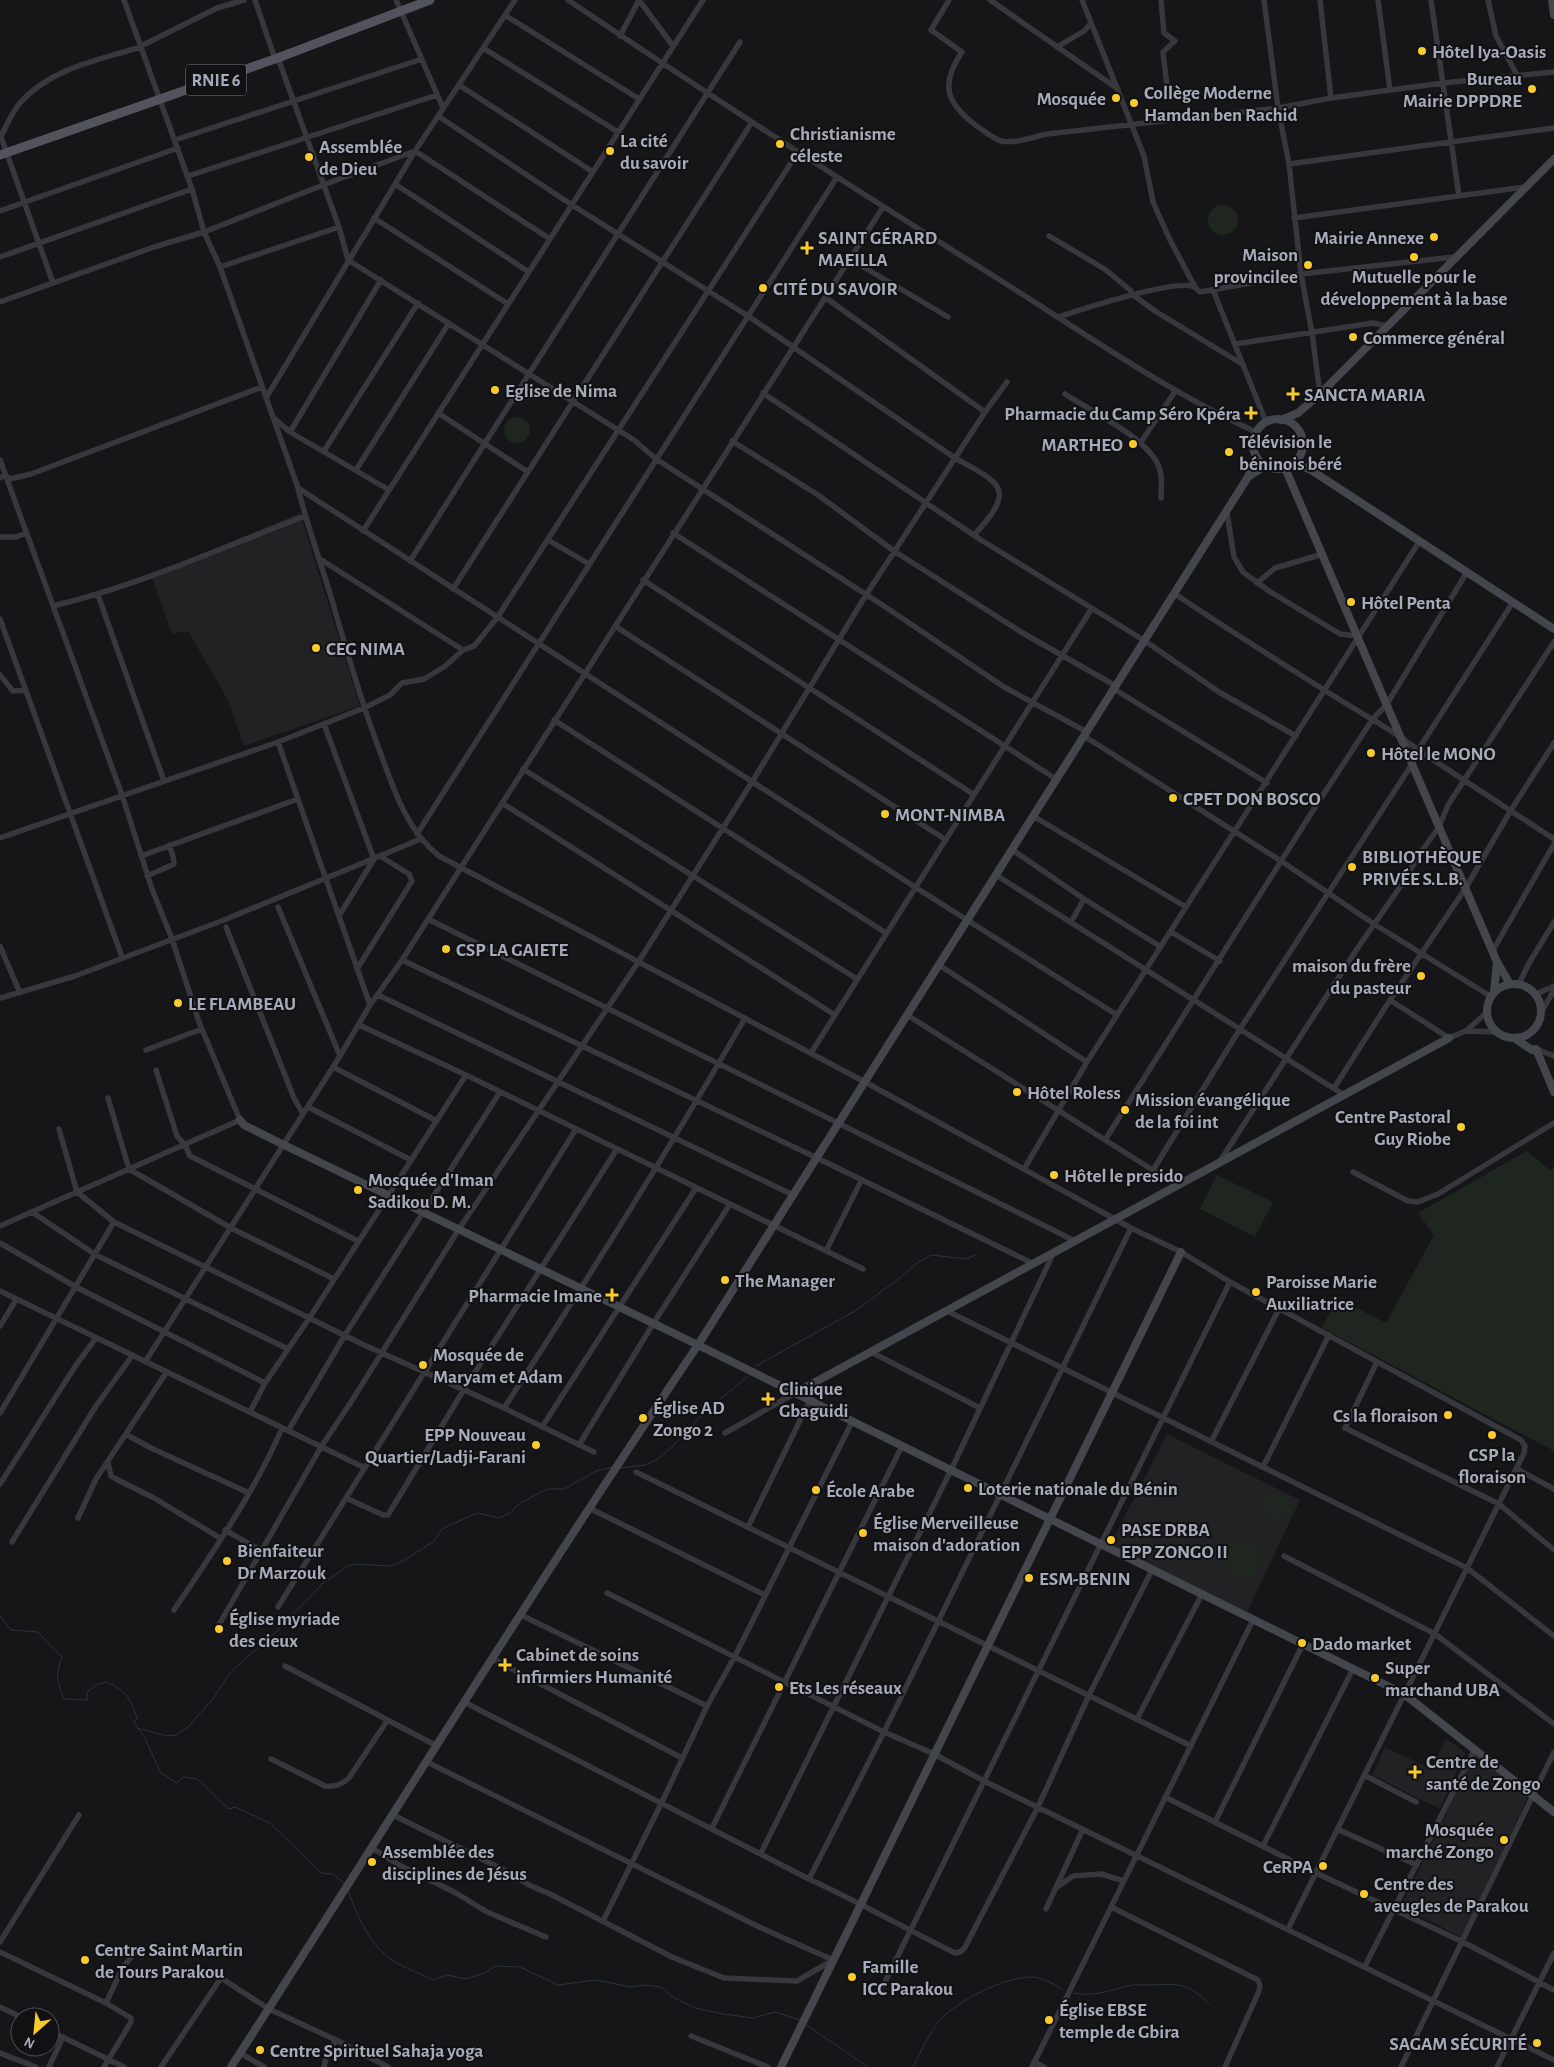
<svg xmlns="http://www.w3.org/2000/svg" width="1554" height="2067" font-family="'Alegreya Sans',sans-serif">
<style>
.built{fill:#222225}
.green{fill:#1e261f}
.lines{fill:none;stroke-linecap:round;stroke-linejoin:round}
.stream{stroke:#2b333c;stroke-width:1}
.street{stroke:#37373d;stroke-width:5.5}
.secondary{stroke:#44464d;stroke-width:8}
.primary{stroke:#52535c;stroke-width:9}
.poi-dot{fill:#facb2c;stroke:#111113;stroke-width:2}
.labels{text-anchor:middle;stroke-width:4;stroke-linejoin:round;paint-order:stroke}
.shield{fill:#111113;stroke:#7a7d87;stroke-width:1}
.shield-label{font-size:18px;font-weight:bold;fill:#a7abb9}
.poi-label{font-size:19px;font-weight:bold;fill:#a7abb9;stroke:#111113;text-anchor:start}
</style>
<rect width="100%" height="100%" fill="#161618"/>
<!-- built -->
<path class="built" d="M300,513l60,193 -116,40 -16,-46 -40,-69 -16,3 -21,-59z
M1167,1434l133,66 -53,112 -137,-67z
M1446,1738l19,15 -25,56 -68,-34 13,-28 46,22z
M1474,1755l54,41 -64,142 -63,-31z"/>
<!-- green -->
<path class="green" d="M1208 220a15 15 0 1 1 30 0a15 15 0 1 1-30 0Z
M504 430a13 13 0 1 1 26 0a13 13 0 1 1-26 0Z
M1527,1151l23,19 4,-3v284l-232,-123 15,-30 49,25 48,-88 -16,-22z
M1217,1175l56,27 -18,35 -55,-28z
M1263 1507a13 13 0 1 1 26 0a13 13 0 1 1-26 0Z
M1226 1559a18 18 0 1 1 36 0a18 18 0 1 1-36 0Z"/>
<g class="lines">
<!-- stream -->
<path class="stream" d="M756,1366l99,-55 45,-33 17,-15 14,-8 35,4 9,-4
M620,1468l25,-3 11,-5 17,-14 34,-36 41,-34
M0,1616l11,14 27,2 24,25c-7,18 -5,25 2,42l23,1v-8l11,-8 9,-2c20,10 23,15 30,36l-3,4 12,18 14,32 17,11 6,-6 14,2 32,30 6,-2 35,16 51,50 12,1 12,10
M137,1728l30,8 9,-1 11,-7 26,-29 18,-27 15,-14 32,-28 45,-47 25,-17 6,-2 36,2 13,-5 31,-20 8,-12 28,-13 8,-3 21,5 11,-5 9,-9 22,-12 8,-3h15l32,-18 17,-4
M348,1890c8,22 18,47 36,64 13,12 34,18 49,26l14,-5 19,4 19,-6 10,-7 25,1 38,18 38,-5 35,7 13,-2 17,2 10,9 24,12 28,6 30,4 22,-6 25,8
M1074,1993c19,4 35,-2 53,-7 7,-2 16,-1 23,-1 28,-1 38,-3 59,19
M805,2024l63,43
M913,2067c9,-17 18,-40 33,-53 20,-17 61,-38 88,-37 9,1 20,7 28,12"/>
<!-- street -->
<path class="street" d="M124,0l68,189 12,43 16,35 78,221c9,37 22,72 33,109 15,51 29,102 48,152 14,38 27,81 60,107l426,226 266,146 50,24 49,30 291,158 4,6 -1,7 -236,476
M255,0l20,59
M396,0l47,108
M568,0c142,96 286,189 432,280 84,53 166,111 256,152
M639,0l34,46
M949,0l-18,30 31,22c-23,34 -15,52 16,75 8,5 14,11 23,14 14,3 32,-4 46,-7l231,-26 53,-10 112,-15 111,-11
M990,0l128,89
M1082,0l62,156 9,46 16,36 26,49
M1161,0l3,33 11,8 -12,11 5,43
M1264,0l14,108 11,56 12,110 11,59 8,61
M1320,0l11,98
M1378,0l12,90
M1431,0l28,196
M1488,0l8,36 21,39
M505,15l134,84
M620,36l19,-36
M141,46l76,-38 27,-8
M1057,47l27,-16 7,-8
M483,48l135,84
M278,58l61,169 9,33 286,180 22,19 231,149 117,79 83,45
M459,85l134,87
M438,116l134,89 176,111 207,142c45,25 63,30 19,77
M0,134l53,149
M1,136c6,-11 11,-24 19,-33 31,-35 78,-43 121,-56
M175,140l247,-81
M1289,164l265,-36
M188,176l249,-81
M395,184l134,88
M0,211l178,-63
M374,218l134,86
M1294,218l231,-31
M1049,236l57,34 24,20 3,5 22,16 87,53
M0,257l192,-68
M850,259l98,58
M220,267l119,-40
M1213,290l53,132
M826,298l159,114
M0,302l154,-55 50,-15 119,-47 92,-34 135,88
M1058,317c22,-7 119,-39 136,-30 3,1 4,4 6,5l101,-18 153,-17
M1235,344l138,-21 14,3
M763,393l218,147 164,101 74,51 77,44
M1065,394c26,17 84,45 94,73 4,10 2,21 2,31
M266,398l149,-247 100,-151
M438,413l90,59
M275,419l15,13 99,58
M290,432l91,-152
M732,441l86,54 76,56 127,81 95,54
M1141,442l35,-52
M324,451l94,-148
M0,460l122,335 30,94 20,50 27,83 41,98 -240,106
M356,470l93,-147
M0,478l5,-3 5,4 21,-5 231,-87
M298,488l617,399 202,128
M1227,513l7,44 9,15 26,19 71,43 17,2
M363,531l340,-531
M673,533l383,246
M0,537h16l10,-4
M548,540l41,24
M320,559l143,91
M410,561l330,-519
M643,580l330,214
M1257,583l18,-15 48,-14
M453,589l299,-467
M1175,594c55,37 111,72 167,107 25,16 53,30 76,49l136,89
M98,595l66,186
M53,606c87,-21 168,-58 252,-90
M0,619l122,338
M615,626l331,214
M0,675l13,16 13,-1
M1114,689l153,94
M554,720l332,213
M324,724l50,135 -35,57
M1084,736l197,125 93,63 116,72
M278,742l92,263
M523,769l334,210
M502,803l333,212
M1033,816l153,91
M417,834l420,-657
M0,838l278,-96 86,-34 26,-13 12,-12 22,-4 20,-12 19,-17 11,-4 23,-28 301,-466
M1011,849l73,50 77,48
M141,856l157,-57
M996,875l348,220
M147,876l27,-12 -1,-8 -4,-11
M278,907l62,149
M428,919l647,322
M1071,922l13,-23
M226,927l68,171 9,16
M1171,932l49,29
M0,946l20,47
M1492,952l62,-108
M402,960l415,198 217,106
M939,965l148,97
M357,969l55,-88 -3,-7 -29,-18
M1519,984l9,-19 26,-43
M1536,994l18,-8
M378,995l415,200
M0,998l75,-22 149,-56 197,-81
M1390,1000l59,38 17,-7 20,-18
M1541,1013l13,-23
M907,1015l271,171
M359,1025l107,50 397,194
M1466,1031l30,1
M1536,1049l18,7
M146,1050l56,-21
M811,1053l281,-445
M333,1067l104,54
M156,1070l21,66 8,9 5,11 168,85
M1334,1088l56,-88 75,-111 46,-79 43,-67
M108,1098l21,71 102,59 103,51
M308,1107l103,53
M59,1129l18,63 37,30 248,122 142,64 90,44
M1105,1140l207,-328 60,-92 15,-16 80,-132
M1220,1161l137,-212 45,-65 19,-32 18,-25 9,-22 106,-163
M1024,1169l63,-107 332,-520
M1153,1170l87,-141 172,-265 6,-14 95,-148
M1353,1172l55,29 10,1 20,-8 116,-71
M32,1212l64,43 192,94
M0,1243l76,44 189,96
M826,1251l35,-70
M0,1291l365,177
M947,1311l520,257 87,68
M0,1326l16,-26
M871,1352l109,56
M145,1362l195,-306 30,-51 32,-45 481,-753
M1377,1362l-32,66 154,76 55,46
M504,1408c83,-128 165,-258 241,-390
M250,1412l15,-29 45,-66 156,-242
M0,1413l114,-191
M542,1427l154,-239
M288,1431l57,-96 155,-243
M725,1433l70,-40
M127,1435l24,13 98,45
M1211,1442l68,-133
M579,1445l74,-121 77,-120
M108,1463l3,13 5,3 38,19 66,40
M1263,1467l66,-132
M1517,1469l37,20
M636,1472l555,274
M0,1484l76,-119 20,-27
M346,1498l37,17h5l75,-124 154,-242
M591,1509l174,86
M78,1518l18,-39 70,-106
M748,1527l62,-127
M225,1530l37,21
M12,1542l84,-136 36,-50
M1284,1556l151,78 119,90
M607,1593l277,139 50,22 50,27 570,279
M278,1607l298,-478
M174,1610c37,-55 82,-120 108,-182
M521,1615l186,91
M216,1630l105,-183 30,-45 108,-173 180,-268 113,-179 114,-187 119,-183 22,-30
M493,1659l189,99
M285,1666l152,80
M464,1702l345,177c50,23 97,50 146,74l5,-1 4,-3 74,-142 51,-112 63,-125
M1137,1719l65,-125
M271,1759l54,27c10,1 16,-1 24,-8l38,-57
M427,1762l330,164 76,34
M1364,1775l52,27
M1165,1797l151,76 147,69 91,48
M393,1815l109,54 27,16 21,9 122,63 52,21 73,3 36,-21
M1215,1822l88,-178
M712,1828l190,-382
M1337,1829l80,36
M1263,1846l90,-177
M372,1848l27,17 57,28 31,19 59,25
M761,1853l190,-383 103,-218
M809,1879l75,-147 247,-504
M1056,1888l17,-12 28,-2 23,7
M1111,1907l147,73 2,6 -1,5 -34,76
M1046,1909l37,-80
M603,1921l59,-119 45,-96 28,-50 117,-234
M0,1942l79,-127
M0,1952l106,51 25,15v4l-27,45
M1365,1966l110,-217
M883,1986l347,-704
M106,2003l17,-36 16,-19
M0,2007l21,10
M50,2031l74,36
M691,2036l77,31
M0,2053l36,14
M240,2053l24,14
M1034,2062l10,5
M49,2067l14,-30
M161,2067l60,-89 48,31 67,31
M324,2067l2,-10 10,-17 52,27
M1032,2067l221,-447
M1401,2067l153,-315
M1497,2067l57,-114"/>
<!-- secondary -->
<path class="secondary" d="M1552,0l2,15
M1253 444a25 25 0 1 1 50 0a25 25 0 1 1-50 0Z
M1281,420l17,-7 22,-19 234,-235
M1256,457l-8,20 17,-11
M1292,465h8l11,5 243,159
M1285,468l212,494 13,22
M1487 1011a27 27 0 1 1 54 0a27 27 0 1 1-54 0Z
M1494,992l3,-30
M1514,1038l18,12 4,-1 18,43
M240,1120l4,5 40,20 414,200 706,349 150,118
M795,1393l654,-355
M231,2067c156,-241 306,-485 467,-722l550,-868
M781,2067l400,-815"/>
<!-- primary -->
<path class="primary" d="M0,155l275,-96 155,-59"/>
</g>
<!-- markers -->
<g class="poi-dot">
<circle cx="1422" cy="51" r="5"/>
<circle cx="1532" cy="89" r="5"/>
<circle cx="1116" cy="98" r="5"/>
<circle cx="1134" cy="103" r="5"/>
<circle cx="780" cy="144" r="5"/>
<circle cx="610" cy="151" r="5"/>
<circle cx="309" cy="157" r="5"/>
<circle cx="1434" cy="237" r="5"/>
<path d="M804.5 240.5h5v5h5v5h-5v5h-5v-5h-5v-5h5z"/>
<circle cx="1414" cy="257" r="5"/>
<circle cx="1308" cy="265" r="5"/>
<circle cx="763" cy="288" r="5"/>
<circle cx="1353" cy="337" r="5"/>
<circle cx="495" cy="390" r="5"/>
<path d="M1290.5 386.5h5v5h5v5h-5v5h-5v-5h-5v-5h5z"/>
<path d="M1248.5 405.5h5v5h5v5h-5v5h-5v-5h-5v-5h5z"/>
<circle cx="1133" cy="444" r="5"/>
<circle cx="1229" cy="452" r="5"/>
<circle cx="1351" cy="602" r="5"/>
<circle cx="316" cy="648" r="5"/>
<circle cx="1371" cy="753" r="5"/>
<circle cx="1173" cy="798" r="5"/>
<circle cx="885" cy="814" r="5"/>
<circle cx="1352" cy="867" r="5"/>
<circle cx="446" cy="949" r="5"/>
<circle cx="1421" cy="976" r="5"/>
<circle cx="178" cy="1003" r="5"/>
<circle cx="1017" cy="1092" r="5"/>
<circle cx="1125" cy="1110" r="5"/>
<circle cx="1461" cy="1127" r="5"/>
<circle cx="1054" cy="1175" r="5"/>
<circle cx="358" cy="1190" r="5"/>
<circle cx="725" cy="1280" r="5"/>
<circle cx="1256" cy="1292" r="5"/>
<path d="M609.5 1287.5h5v5h5v5h-5v5h-5v-5h-5v-5h5z"/>
<circle cx="423" cy="1365" r="5"/>
<path d="M765.5 1391.5h5v5h5v5h-5v5h-5v-5h-5v-5h5z"/>
<circle cx="1448" cy="1415" r="5"/>
<circle cx="643" cy="1418" r="5"/>
<circle cx="1492" cy="1435" r="5"/>
<circle cx="536" cy="1445" r="5"/>
<circle cx="968" cy="1488" r="5"/>
<circle cx="816" cy="1490" r="5"/>
<circle cx="863" cy="1533" r="5"/>
<circle cx="1111" cy="1540" r="5"/>
<circle cx="227" cy="1561" r="5"/>
<circle cx="1029" cy="1578" r="5"/>
<circle cx="219" cy="1629" r="5"/>
<circle cx="1302" cy="1643" r="5"/>
<path d="M502.5 1657.5h5v5h5v5h-5v5h-5v-5h-5v-5h5z"/>
<circle cx="1375" cy="1678" r="5"/>
<circle cx="779" cy="1687" r="5"/>
<path d="M1412.5 1764.5h5v5h5v5h-5v5h-5v-5h-5v-5h5z"/>
<circle cx="1504" cy="1840" r="5"/>
<circle cx="372" cy="1862" r="5"/>
<circle cx="1323" cy="1866" r="5"/>
<circle cx="1364" cy="1894" r="5"/>
<circle cx="85" cy="1960" r="5"/>
<circle cx="852" cy="1977" r="5"/>
<circle cx="1049" cy="2020" r="5"/>
<circle cx="1537" cy="2043" r="5"/>
<circle cx="260" cy="2050" r="5"/>
</g>
<g class="labels">
<!-- shield labels -->
<rect class="shield" x="186" y="64.5" width="60" height="31" rx="4"/>
<g class="shield-label">
<text x="216" y="86">RNIE 6</text>
</g>
<!-- poi labels -->
<g class="poi-label">
<text x="1432" y="58">Hôtel Iya-Oasis</text>
<text x="1522" y="85" text-anchor="end">Bureau<tspan x="1522" dy="22">Mairie DPPDRE</tspan></text>
<text x="1144" y="99">Collège Moderne<tspan x="1144" dy="22">Hamdan ben Rachid</tspan></text>
<text x="1106" y="105" text-anchor="end">Mosquée</text>
<text x="790" y="140">Christianisme<tspan x="790" dy="22">céleste</tspan></text>
<text x="620" y="147">La cité<tspan x="620" dy="22">du savoir</tspan></text>
<text x="319" y="153">Assemblée<tspan x="319" dy="22">de Dieu</tspan></text>
<text x="818" y="244">SAINT GÉRARD<tspan x="818" dy="22">MAEILLA</tspan></text>
<text x="1424" y="244" text-anchor="end">Mairie Annexe</text>
<text x="1298" y="261" text-anchor="end">Maison<tspan x="1298" dy="22">provincilee</tspan></text>
<text x="1414" y="283" text-anchor="middle">Mutuelle pour le<tspan x="1414" dy="22">développement à la base</tspan></text>
<text x="773" y="295">CITÉ DU SAVOIR</text>
<text x="1363" y="344">Commerce général</text>
<text x="505" y="397">Eglise de Nima</text>
<text x="1304" y="401">SANCTA MARIA</text>
<text x="1241" y="420" text-anchor="end">Pharmacie du Camp Séro Kpéra</text>
<text x="1239" y="448">Télévision le<tspan x="1239" dy="22">béninois béré</tspan></text>
<text x="1123" y="451" text-anchor="end">MARTHEO</text>
<text x="1361" y="609">Hôtel Penta</text>
<text x="326" y="655">CEG NIMA</text>
<text x="1381" y="760">Hôtel le MONO</text>
<text x="1183" y="805">CPET DON BOSCO</text>
<text x="895" y="821">MONT-NIMBA</text>
<text x="1362" y="863">BIBLIOTHÈQUE<tspan x="1362" dy="22">PRIVÉE S.L.B.</tspan></text>
<text x="456" y="956">CSP LA GAIETE</text>
<text x="1411" y="972" text-anchor="end">maison du frère<tspan x="1411" dy="22">du pasteur</tspan></text>
<text x="188" y="1010">LE FLAMBEAU</text>
<text x="1027" y="1099">Hôtel Roless</text>
<text x="1135" y="1106">Mission évangélique<tspan x="1135" dy="22">de la foi int</tspan></text>
<text x="1451" y="1123" text-anchor="end">Centre Pastoral<tspan x="1451" dy="22">Guy Riobe</tspan></text>
<text x="1064" y="1182">Hôtel le presido</text>
<text x="368" y="1186">Mosquée d'Iman<tspan x="368" dy="22">Sadikou D. M.</tspan></text>
<text x="735" y="1287">The Manager</text>
<text x="1266" y="1288">Paroisse Marie<tspan x="1266" dy="22">Auxiliatrice</tspan></text>
<text x="602" y="1302" text-anchor="end">Pharmacie Imane</text>
<text x="433" y="1361">Mosquée de<tspan x="433" dy="22">Maryam et Adam</tspan></text>
<text x="779" y="1395">Clinique<tspan x="779" dy="22">Gbaguidi</tspan></text>
<text x="653" y="1414">Église AD<tspan x="653" dy="22">Zongo 2</tspan></text>
<text x="1438" y="1422" text-anchor="end">Cs la floraison</text>
<text x="526" y="1441" text-anchor="end">EPP Nouveau<tspan x="526" dy="22">Quartier/Ladji-Farani</tspan></text>
<text x="1492" y="1461" text-anchor="middle">CSP la<tspan x="1492" dy="22">floraison</tspan></text>
<text x="978" y="1495">Loterie nationale du Bénin</text>
<text x="826" y="1497">École Arabe</text>
<text x="873" y="1529">Église Merveilleuse<tspan x="873" dy="22">maison d'adoration</tspan></text>
<text x="1121" y="1536">PASE DRBA<tspan x="1121" dy="22">EPP ZONGO II</tspan></text>
<text x="237" y="1557">Bienfaiteur<tspan x="237" dy="22">Dr Marzouk</tspan></text>
<text x="1039" y="1585">ESM-BENIN</text>
<text x="229" y="1625">Église myriade<tspan x="229" dy="22">des cieux</tspan></text>
<text x="1312" y="1650">Dado market</text>
<text x="516" y="1661">Cabinet de soins<tspan x="516" dy="22">infirmiers Humanité</tspan></text>
<text x="1385" y="1674">Super<tspan x="1385" dy="22">marchand UBA</tspan></text>
<text x="789" y="1694">Ets Les réseaux</text>
<text x="1426" y="1768">Centre de<tspan x="1426" dy="22">santé de Zongo</tspan></text>
<text x="1494" y="1836" text-anchor="end">Mosquée<tspan x="1494" dy="22">marché Zongo</tspan></text>
<text x="382" y="1858">Assemblée des<tspan x="382" dy="22">disciplines de Jésus</tspan></text>
<text x="1313" y="1873" text-anchor="end">CeRPA</text>
<text x="1374" y="1890">Centre des<tspan x="1374" dy="22">aveugles de Parakou</tspan></text>
<text x="95" y="1956">Centre Saint Martin<tspan x="95" dy="22">de Tours Parakou</tspan></text>
<text x="862" y="1973">Famille<tspan x="862" dy="22">ICC Parakou</tspan></text>
<text x="1059" y="2016">Église EBSE<tspan x="1059" dy="22">temple de Gbira</tspan></text>
<text x="1527" y="2050" text-anchor="end">SAGAM SÉCURITÉ</text>
<text x="270" y="2057">Centre Spirituel Sahaja yoga</text>
</g>
</g>
<!-- north arrow -->
<g transform="translate(35 2032) rotate(207)"><circle r="24" fill="#111113" stroke="#4d4f55"/>
<path d="M0-4L9 19L0 12L-9 19Z" fill="#facb2c"/>
<text y="-8" font-size="14" font-weight="bold" text-anchor="middle" fill="#a7abb9">N</text>
</g>
</svg>
